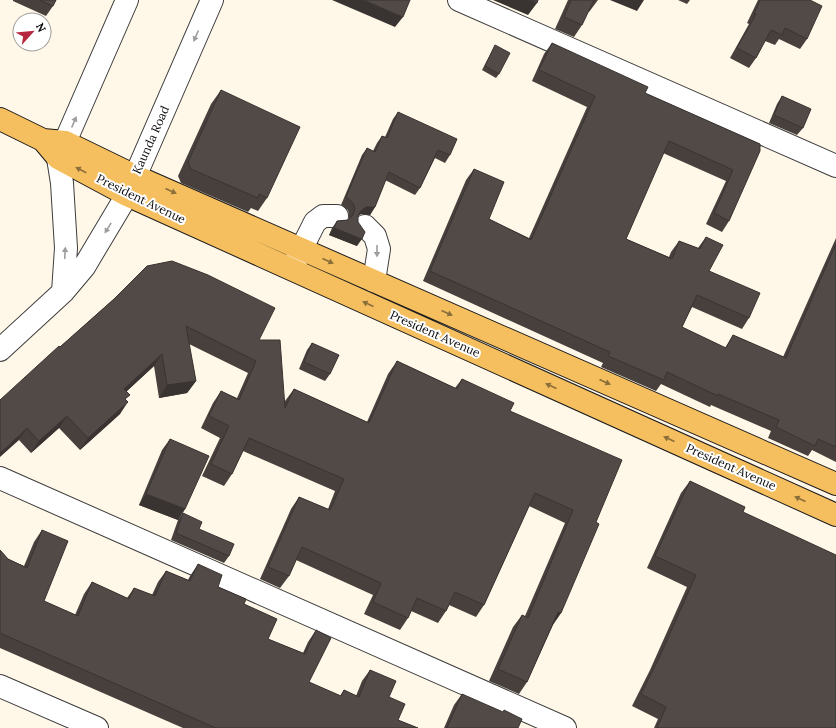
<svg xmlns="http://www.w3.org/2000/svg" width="836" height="728" font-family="Lora,serif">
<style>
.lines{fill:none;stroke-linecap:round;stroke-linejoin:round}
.minor-casing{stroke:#3d3d3d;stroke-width:24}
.major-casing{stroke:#1b1b1b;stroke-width:24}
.minor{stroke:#fff;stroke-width:22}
.major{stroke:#f5bf60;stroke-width:22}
.wall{fill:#47403d}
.shaded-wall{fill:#393432}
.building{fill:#524a47;stroke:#393432}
.oneway{fill:#9d9d9d}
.oneway2{fill:#8b6e39}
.labels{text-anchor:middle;stroke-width:4;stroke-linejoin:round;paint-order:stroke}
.street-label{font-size:12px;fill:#0a0a0a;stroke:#fff}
</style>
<rect width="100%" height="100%" fill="#fff7e7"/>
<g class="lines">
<!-- minor casing -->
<g class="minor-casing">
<path id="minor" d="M459,0l377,166
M365,226l10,10 4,13 -5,32
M293,266l22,-44 8,-6h14
M63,292l3,-44 -4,-65 -4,-25 69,-158
M0,350l63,-58 21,-25 43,-72 85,-195
M0,478l565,250
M0,686l97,42"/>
</g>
<!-- major casing -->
<g class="major-casing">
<path id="major" d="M0,119l43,21 15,18 69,37 709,320
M43,140l22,2 70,34 701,308"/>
</g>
<!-- minor -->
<use href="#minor" class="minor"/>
<!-- major -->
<use href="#major" class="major"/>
</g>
<!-- wall -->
<path class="wall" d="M13,0h43l-3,6 -7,10 -33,-15z
M568,0h30l-9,12 -1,-1 -6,14 -8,12 -19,-8z
M678,0h12l-3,4z
M758,0h52l-3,39 -7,10 -21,-10 -4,6 -10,-4 -9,17 -7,10 -19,-10 19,-34 -2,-1z
M552,43l93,50 115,51 -31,77 -7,11 -16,-8 20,-43 -63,-28 -37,86 43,18 2,-5 8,-11 19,7 8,-11 3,34 40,47 -7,11 -50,-22 -10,20 43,21 8,-13 50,22 53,-119v224l-24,-12 -4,6 -40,-18 3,-7 -60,-26 -1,2 -49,-23 -5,7 -55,-24 2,-4 -180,-82 43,-101 8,-11 15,50 40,19 58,-131 -55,-26 12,-27z
M495,45l4,29 -3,4 -14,-8 11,-21z
M221,90l46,108 -9,13 -7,-3 -3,4 -67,-29 -3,-7 33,-72z
M782,96l21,32 -6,7 -28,-12 8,-19z
M398,112l52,43 -5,8 -10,-5 -15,30 -5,7 -30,-15 -10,27 -5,8 -9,-1 -3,2 -1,30 -28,-11 3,-7 5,-7 11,-1 1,-1v-3l-1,-6 -7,-5 21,-50 5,-7 6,3 4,-8 5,-7 3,1 8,-18z
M114,299l145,41 26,61 9,-12 73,33 21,-48 9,-13 58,27 7,-9 48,32 86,111 -35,91 -8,12 -26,57 -8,12 -30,-13 24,-54 9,-12 3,1 40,-93 -36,-17 -45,99 -8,12 -27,-12 -3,6 -8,12 -27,-12 -3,7 -8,12 -36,-16 9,-19 -77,-35 -7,16 -9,12 -20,-9 31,-70 8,-12 29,12 7,-18 -92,-40 -11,23 -8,12 -22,-10 18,-38 -19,-10 12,-25 8,-12 16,7 11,-25 -59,-29 7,37 -9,12 -28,5 -5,-32 -28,26v8l-6,14 -40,36 -21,-22 -28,25 -12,-13 41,-93z
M312,343l18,31 -5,7 -26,-12 8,-19z
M170,439l15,70 -7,11 -39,-15 23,-55z
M690,481l53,31 93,216h-182l4,-9 -26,-13 18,-36 37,-83 -40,-19 34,-75z
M183,513l16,16 30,27 -5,7 -53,-23 7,-20z
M42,530l2,71 31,14 9,-21 8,-12 35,16 7,-10 18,7 6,-13 8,-11 22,9 2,-4 8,-12 20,23 26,17 24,35 35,14 5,-11 8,-12 -7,52 31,14 4,-6 12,6 6,-15 8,-11 19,27 9,23 20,8h-235l-183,-80v-98l8,9 16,7 10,-24z
M462,694l56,34h-74l10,-23z"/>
<!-- shaded-wall -->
<path class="shaded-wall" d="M332,0h32l39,17 -8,10z
M493,0h37l7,3 -9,12z
M610,0h34l-7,11z
M366,207h9l-5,8 -9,-1 -5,3 6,-7z
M334,228l28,11 -5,7 -28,-11z
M162,354l-8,12 -38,35 8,-12z
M196,381l-9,12 -28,5 8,-13z
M128,402l-8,12 -40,36 8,-12z
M67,416l-8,12 -28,25 8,-12z
M27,428l-8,12 -19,17v-4z
M146,494l39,15 -7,11 -39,-15z
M558,612l3,1 -9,12z"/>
<!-- building -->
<path class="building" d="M39,0h17l-3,6z
M364,0h46l-7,17z
M530,0h8l-1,3z
M571,0h23l-12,25 -18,-8z
M760,0h50l12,6 -15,33 -22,-11 -3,7 -11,-5 -15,28 -19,-10 19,-34h-2z
M552,43l96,44 -3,6 115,51v7l-31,70 -15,-8 19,-43 -64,-29 -43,98 46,20 7,-18 21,8 6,-12 17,8 -14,26 51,22 -11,25 -52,-23 -15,32 44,21 7,-13 53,23 50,-114v203l-18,-8 -3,7 -39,-19 3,-7 -61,-26v2l-51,-24 -3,8 -56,-24 2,-4 -180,-81 44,-102 30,13 -15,37 42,21 64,-144 -56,-26z
M495,45l15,8 -11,21 -14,-8z
M221,90l79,37 -33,71 -8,-4 -1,4 -67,-29 -3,-7z
M782,96l29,13 -8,19 -29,-13z
M398,112l59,27 -7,16 -12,-5 -18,38 -31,-16 -14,35h-9l-4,3 -4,5v7l7,10 -3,7 -28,-11 3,-7 11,-1 5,-5 2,-7 -2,-5 -7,-6 21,-49 8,4 7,-16 5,2z
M172,261l36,14 67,33 -16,32h21l5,68 9,-19 75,34 28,-62 60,28 5,-10 52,24 -4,8 112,49 -26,62 3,2 -38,89 -3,-1 -31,70 -29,-13 24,-54 6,3 45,-108 -38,-17 -51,112 -29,-13 -9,19 -29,-13 -9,20 -35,-16 8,-19 -79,-36 -13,29 -21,-9 31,-70 31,13 14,-31 -95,-41 -17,36 -21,-10 18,-38 -20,-10 12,-25 18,9 17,-39 -70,-35 10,55 -29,4 -5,-31 -38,35 6,6 -5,4 3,3 -40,36 -21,-22 -28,25 -12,-13 -27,25v-53l59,-54 1,1 54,-48 33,-33z
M312,343l27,12 -9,19 -26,-12z
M170,439l39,17 -24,53 -39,-15z
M690,481l55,26 -2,5 93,43v173h-179l9,-21 -25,-13 18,-36 37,-83 -41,-19z
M183,513l19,9 -3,7 35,15 -5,12 -53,-23z
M42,530l26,11 -24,60 34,15 14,-34 37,17 5,-11 21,8 11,-25 24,10 8,-17 24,11 -4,12 28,12 -2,5 33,15 -9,20 37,15 11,-24 15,8 -22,44 32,14 3,-6 15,7 11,-27 26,11 -7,16 16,7 -7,16 20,8h-202l-216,-95v-83l8,9 19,9z
M462,694l41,18 1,-2 18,9 -4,9h-71z"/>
<!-- one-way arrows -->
<defs><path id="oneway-solid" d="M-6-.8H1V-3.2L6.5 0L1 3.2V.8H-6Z"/></defs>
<g class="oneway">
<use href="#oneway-solid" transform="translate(196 36) rotate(114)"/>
<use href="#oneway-solid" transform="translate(74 122) rotate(-67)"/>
<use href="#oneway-solid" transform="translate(108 228) rotate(122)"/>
<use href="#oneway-solid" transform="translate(377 251) rotate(90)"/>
<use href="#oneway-solid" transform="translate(65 253) rotate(-87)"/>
</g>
<g class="oneway2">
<use href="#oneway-solid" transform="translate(81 170) rotate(-152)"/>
<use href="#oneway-solid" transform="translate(171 191) rotate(24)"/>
<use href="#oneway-solid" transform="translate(328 261) rotate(24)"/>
<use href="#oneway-solid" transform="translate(368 304) rotate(-156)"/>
<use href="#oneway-solid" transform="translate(447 313) rotate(24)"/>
<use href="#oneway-solid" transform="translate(605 382) rotate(24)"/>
<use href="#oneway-solid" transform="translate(551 386) rotate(-156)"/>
<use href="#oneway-solid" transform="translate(669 439) rotate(-156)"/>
<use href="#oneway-solid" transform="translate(800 499) rotate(-156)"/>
</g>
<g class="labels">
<!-- street labels -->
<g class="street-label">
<text transform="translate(151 140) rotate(-66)" y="4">Kaunda Road</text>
<text transform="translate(141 199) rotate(26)" y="4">President Avenue</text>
<text transform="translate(435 334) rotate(24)" y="4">President Avenue</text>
<text transform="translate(731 467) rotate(24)" y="4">President Avenue</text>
</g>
</g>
<!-- north arrow -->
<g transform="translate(32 32) rotate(63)"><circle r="19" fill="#ffffff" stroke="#9d9d9d"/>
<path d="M0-3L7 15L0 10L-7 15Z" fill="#b5273e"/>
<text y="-6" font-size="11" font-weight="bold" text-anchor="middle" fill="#0a0a0a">N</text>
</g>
</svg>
